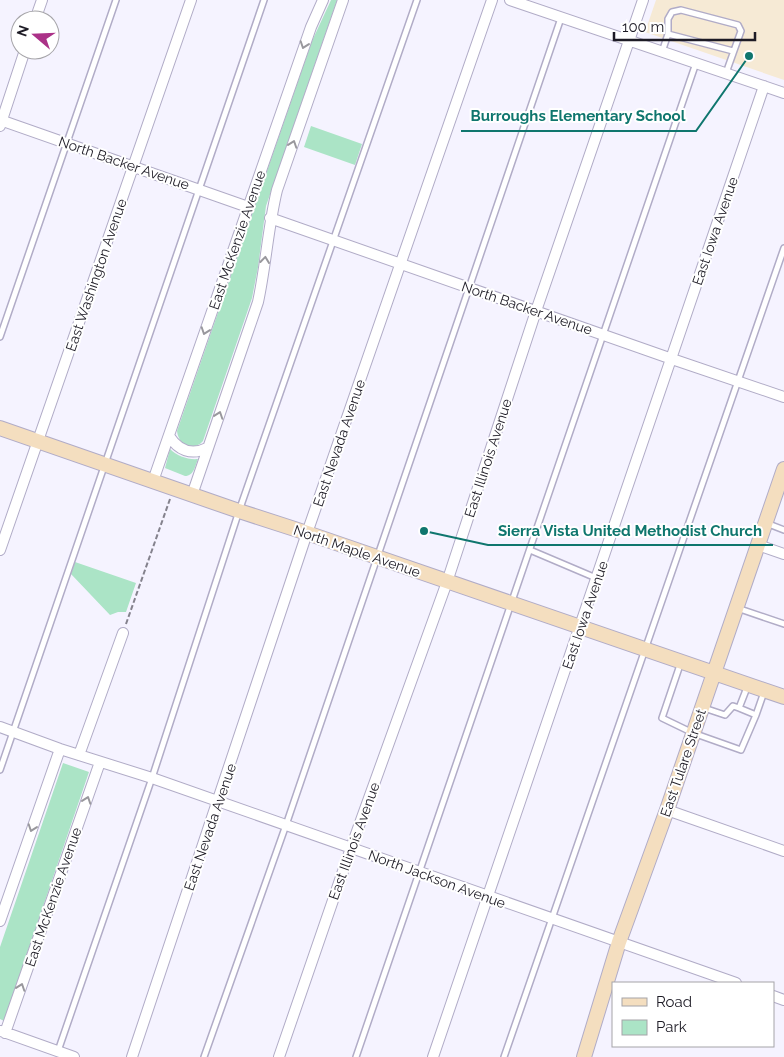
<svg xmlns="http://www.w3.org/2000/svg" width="784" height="1057" font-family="Raleway,sans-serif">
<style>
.education{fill:#f6ead5}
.green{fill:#abe4c6}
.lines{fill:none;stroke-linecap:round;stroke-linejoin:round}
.service-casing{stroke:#b1acc7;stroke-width:8}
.minor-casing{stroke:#b1acc7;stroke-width:12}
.secondary-casing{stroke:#b1acc7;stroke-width:16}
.path{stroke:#84828d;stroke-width:2;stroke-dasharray:5 2.5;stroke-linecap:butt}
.service{stroke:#fff;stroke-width:5}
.minor{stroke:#fff;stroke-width:10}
.secondary{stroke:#f4debf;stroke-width:14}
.oneway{stroke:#99989d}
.labels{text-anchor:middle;stroke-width:4;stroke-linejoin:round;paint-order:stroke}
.street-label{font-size:14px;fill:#1d1b25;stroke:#fff}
.leader{fill:none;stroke:#0f766e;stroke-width:2}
.callout-dot{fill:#0f766e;stroke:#fff;stroke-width:2}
.callout-label{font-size:15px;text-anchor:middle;font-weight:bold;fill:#0f766e;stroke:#fff;stroke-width:4;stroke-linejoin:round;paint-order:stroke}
</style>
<rect width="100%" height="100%" fill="#f5f3ff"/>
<!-- education -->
<path class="education" d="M656,0h128v80l-139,-48z"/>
<!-- green -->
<path class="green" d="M331,0h6l-71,206 -8,61 -6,31 -49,143c-9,11 -25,4 -26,-10l135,-390z
M311,126l51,18 -7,21 -51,-18z
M170,449c7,7 18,11 28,10 -3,7 -4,17 -13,17l-20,-8z
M75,562l61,21 -10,29h-8l-8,3 -39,-41z
M63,763l26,9 -85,249 -4,-2v-72z"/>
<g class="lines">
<!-- service casing -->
<g class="service-casing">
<path id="service" d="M668,34l65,17
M662,52l6,-18v-15l4,-7 9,-2 57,15 3,6 -15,42
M0,337l116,-337
M766,523l18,7
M530,550l66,28
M737,608l47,16
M681,662l-19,56 31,15 48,17 15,-35
M704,708l21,7 8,-9 6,2 9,-23
M739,708l17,7 8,-23
M0,770l264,-770
M58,1051l94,-273 87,-267 178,-511
M204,1057l82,-232 275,-807
M356,1057l340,-994
M504,1057l280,-809"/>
</g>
<!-- minor casing -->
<g class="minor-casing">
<path id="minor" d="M510,0l274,93
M35,20l7,-20
M0,120l248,87
M0,126l25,-76
M270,218l402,141 112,38
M169,436c9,14 22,20 38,12
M153,481l158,-454 12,-27
M192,495l66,-193c8,-37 10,-75 19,-112l66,-190
M758,545l26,9
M0,550l191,-550
M0,727l60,22 92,29 584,205
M79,755l44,-122
M667,810l117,41
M0,921l60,-172
M773,996l11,4
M1,1031l73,26
M5,1033l95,-271
M132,1057l175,-524 185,-533
M279,1057l72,-209 96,-266 89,-271 107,-311
M433,1057l331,-971"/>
</g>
<!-- secondary casing -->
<g class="secondary-casing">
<path id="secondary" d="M0,428l239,83 68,22 477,164
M584,1057l35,-115 48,-132 117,-341"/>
</g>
<!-- path -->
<path class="path" d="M126,624l44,-125"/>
<!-- service -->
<use href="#service" class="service"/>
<!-- minor -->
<use href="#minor" class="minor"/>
<!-- secondary -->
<use href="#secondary" class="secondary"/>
</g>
<!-- one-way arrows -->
<defs><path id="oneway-chevron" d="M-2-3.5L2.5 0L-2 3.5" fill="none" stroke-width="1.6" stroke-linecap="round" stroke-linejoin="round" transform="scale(1.25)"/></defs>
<g class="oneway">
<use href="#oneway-chevron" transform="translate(304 45) rotate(109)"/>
<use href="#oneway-chevron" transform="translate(293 144) rotate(-71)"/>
<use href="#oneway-chevron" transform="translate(265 260) rotate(-83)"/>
<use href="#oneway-chevron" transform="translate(205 331) rotate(109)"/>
<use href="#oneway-chevron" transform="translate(219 415) rotate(-71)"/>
<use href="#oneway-chevron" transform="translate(87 800) rotate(-71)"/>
<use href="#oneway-chevron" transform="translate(32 828) rotate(109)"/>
<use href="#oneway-chevron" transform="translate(21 987) rotate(-71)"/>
</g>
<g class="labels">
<!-- street labels -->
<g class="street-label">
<text transform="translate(124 163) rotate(19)" y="5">North Backer Avenue</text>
<text transform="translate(715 231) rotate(-71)" y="5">East Iowa Avenue</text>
<text transform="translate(237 240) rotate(-71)" y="5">East McKenzie Avenue</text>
<text transform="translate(96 275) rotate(-71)" y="5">East Washington Avenue</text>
<text transform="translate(527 308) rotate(19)" y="5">North Backer Avenue</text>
<text transform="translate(339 443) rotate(-71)" y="5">East Nevada Avenue</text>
<text transform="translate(488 458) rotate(-72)" y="5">East Illinois Avenue</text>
<text transform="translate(357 551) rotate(19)" y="5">North Maple Avenue</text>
<text transform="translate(585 615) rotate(-71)" y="5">East Iowa Avenue</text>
<text transform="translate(683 763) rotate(-71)" y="5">East Tulare Street</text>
<text transform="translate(210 827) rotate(-71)" y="5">East Nevada Avenue</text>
<text transform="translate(354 841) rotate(-70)" y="5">East Illinois Avenue</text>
<text transform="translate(437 879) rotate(20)" y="5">North Jackson Avenue</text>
<text transform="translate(53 897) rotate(-71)" y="5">East McKenzie Avenue</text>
</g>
</g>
<!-- callouts -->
<path class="leader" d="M749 56L696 131H461M424 531L488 545H773"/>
<g class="callout-dot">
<circle cx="749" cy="56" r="5"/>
<circle cx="424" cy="531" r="5"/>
</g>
<g class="callout-label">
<text x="578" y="121">Burroughs Elementary School</text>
<text x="630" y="536">Sierra Vista United Methodist Church</text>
</g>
<!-- legend -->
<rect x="612" y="982" width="162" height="65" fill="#ffffff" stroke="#a5a4a8"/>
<rect x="622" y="998" width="25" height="8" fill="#f4debf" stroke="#a5a4a8"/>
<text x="656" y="1007" font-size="15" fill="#1d1b25">Road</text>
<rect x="622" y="1020" width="25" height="15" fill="#abe4c6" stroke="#a5a4a8"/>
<text x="656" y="1032" font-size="15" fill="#1d1b25">Park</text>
<!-- north arrow -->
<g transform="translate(35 35) rotate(289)"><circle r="24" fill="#ffffff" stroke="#a5a4a8"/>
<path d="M0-4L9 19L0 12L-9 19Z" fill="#ab3288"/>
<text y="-8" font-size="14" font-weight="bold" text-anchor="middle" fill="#1d1b25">N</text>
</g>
<!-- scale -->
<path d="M614 32v8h141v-8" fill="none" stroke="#1d1b25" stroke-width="2.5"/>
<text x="622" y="32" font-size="15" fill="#1d1b25" stroke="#ffffff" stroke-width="4" paint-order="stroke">100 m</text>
</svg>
